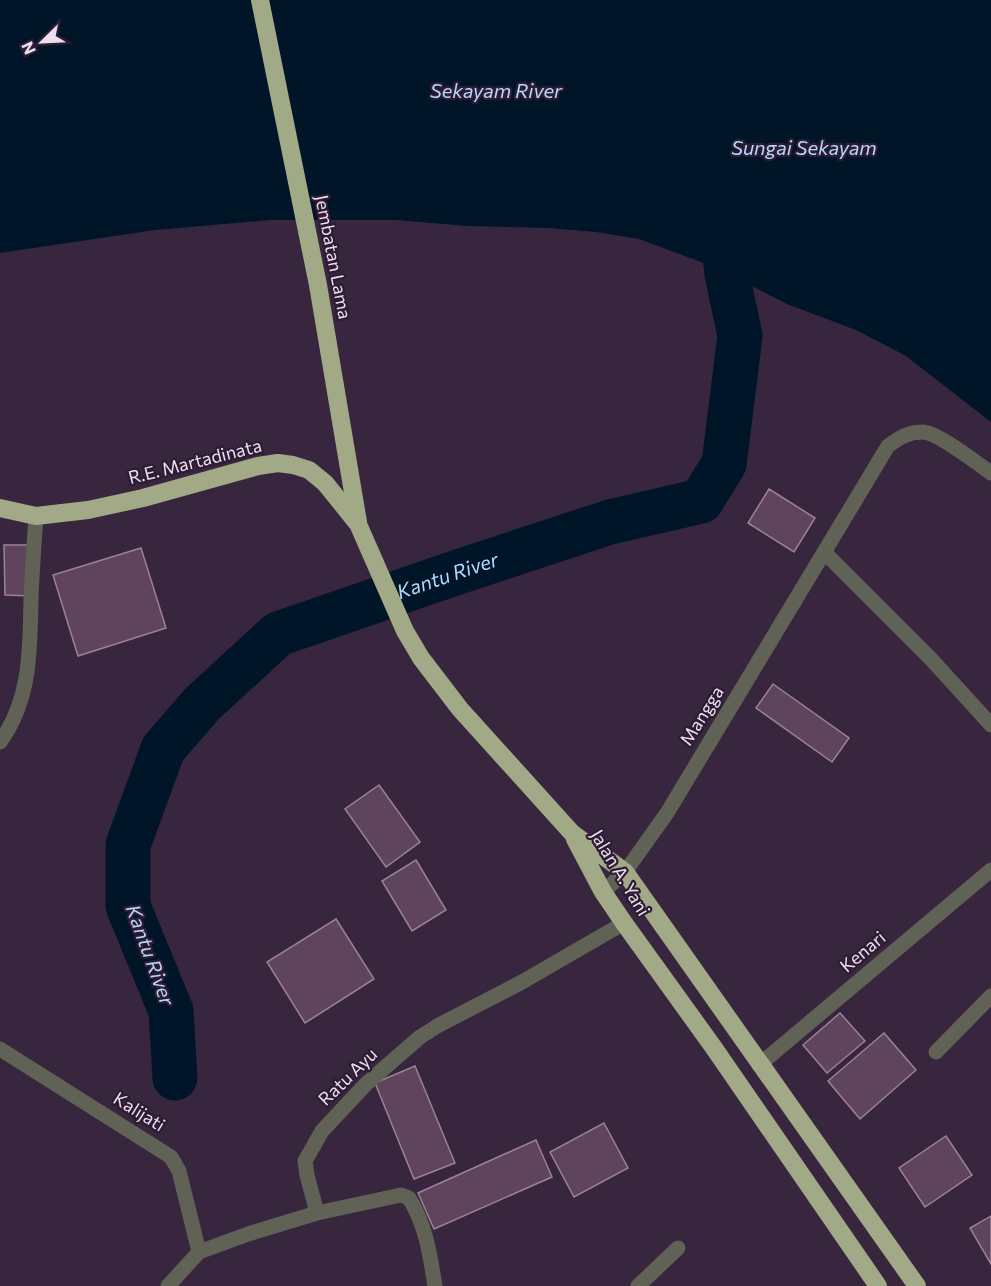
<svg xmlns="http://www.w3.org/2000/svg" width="991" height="1286" font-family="Commissioner,sans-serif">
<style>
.water{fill:#011528}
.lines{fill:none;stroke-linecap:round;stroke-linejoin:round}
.river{stroke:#011528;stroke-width:45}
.building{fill:#5e455b;stroke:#9d819a;stroke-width:1.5}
.minor{stroke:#5f6254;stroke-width:15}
.highway{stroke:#a2a986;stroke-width:18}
.labels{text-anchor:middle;stroke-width:4.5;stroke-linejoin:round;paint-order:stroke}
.street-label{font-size:18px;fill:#ece0f0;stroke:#2e1c34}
.water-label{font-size:20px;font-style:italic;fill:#b2d9fd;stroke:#2e1c34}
</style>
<rect width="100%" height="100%" fill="#38263e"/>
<!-- water -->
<path class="water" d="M0,0h991v422l-85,-66 -50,-26 -69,-26 -75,-38 -73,-27 -43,-7 -48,-4 -81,-2 -71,-6h-126l-115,10 -155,23z"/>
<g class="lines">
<!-- river -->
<path class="river" id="s1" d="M175,1078l-4,-67 -43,-105v-61l35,-96 39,-45 76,-70 180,-62 152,-50 91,-21 23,-37 16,-128 -13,-62 -6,-61"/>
</g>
<!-- building -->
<path class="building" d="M769,489l46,29 -21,34 -46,-29z
M4,545h27v51l-26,-1z
M141,548l25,80 -88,28 -25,-81z
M773,684l76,54 -17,24 -76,-54z
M379,785l41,57 -34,25 -41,-58z
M416,860l30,50 -34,21 -30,-50z
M336,919l38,60 -69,44 -38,-61z
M840,1013l25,28 -38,32 -24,-28z
M884,1033l32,37 -56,49 -32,-38z
M415,1066l40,97 -41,16 -39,-96z
M604,1123l24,45 -54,29 -24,-45z
M946,1136l26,39 -47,32 -26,-39z
M536,1140l16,37 -118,52 -16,-36z
M991,1216v48l-21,-36z"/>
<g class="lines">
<!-- minor -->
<path class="minor" d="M824,552l107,107 60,66
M0,742c31,-42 30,-94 31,-143 1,-28 3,-55 5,-83
M603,892l22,-20 42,-59 221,-367c11,-8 20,-14 34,-14 14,-1 56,32 69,41
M0,1049l171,108 8,14 20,81
M936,1052l55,-56
M759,1065l232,-195
M317,1213l84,-18 8,3c17,27 21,57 26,88
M168,1286l31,-34 49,-18 69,-21 -10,-38 -2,-14 17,-30 44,-47 54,-47 19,-12 83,-43 102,-59
M638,1286l40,-38"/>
<!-- highway -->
<path class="highway" d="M260,0l58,285 40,237
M0,508l36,8 52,-6 55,-12 115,-32 20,-3 15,2 16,5 16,13 33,41 47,107 16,27 39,51 112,124 53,39 292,414
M575,839l28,53 21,31 90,125 164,238"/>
</g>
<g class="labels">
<!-- street labels -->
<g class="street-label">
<text transform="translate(333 257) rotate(79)" y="6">Jembatan Lama</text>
<text transform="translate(195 462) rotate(-14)" y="6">R.E. Martadinata</text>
<text transform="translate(702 716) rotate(-58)" y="6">Mangga</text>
<text transform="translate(620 873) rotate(59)" y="6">Jalan A. Yani</text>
<text transform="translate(863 952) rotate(-40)" y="6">Kenari</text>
<text transform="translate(348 1077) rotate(-44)" y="6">Ratu Ayu</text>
<text transform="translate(139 1112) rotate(32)" y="6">Kalijati</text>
</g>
<!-- water labels -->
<g class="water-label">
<text x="496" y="98">Sekayam River</text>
<text x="804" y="155">Sungai Sekayam</text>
<text dy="7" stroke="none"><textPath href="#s1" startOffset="686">Kantu River</textPath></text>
<text transform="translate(150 955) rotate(70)" y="7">Kantu River</text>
</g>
</g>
<!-- north arrow -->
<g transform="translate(42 42) rotate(246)" stroke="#2e1c34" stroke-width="4.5" paint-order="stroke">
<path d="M0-4.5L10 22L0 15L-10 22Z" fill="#ece0f0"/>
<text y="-9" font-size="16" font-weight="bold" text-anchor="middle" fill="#ece0f0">N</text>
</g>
</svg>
